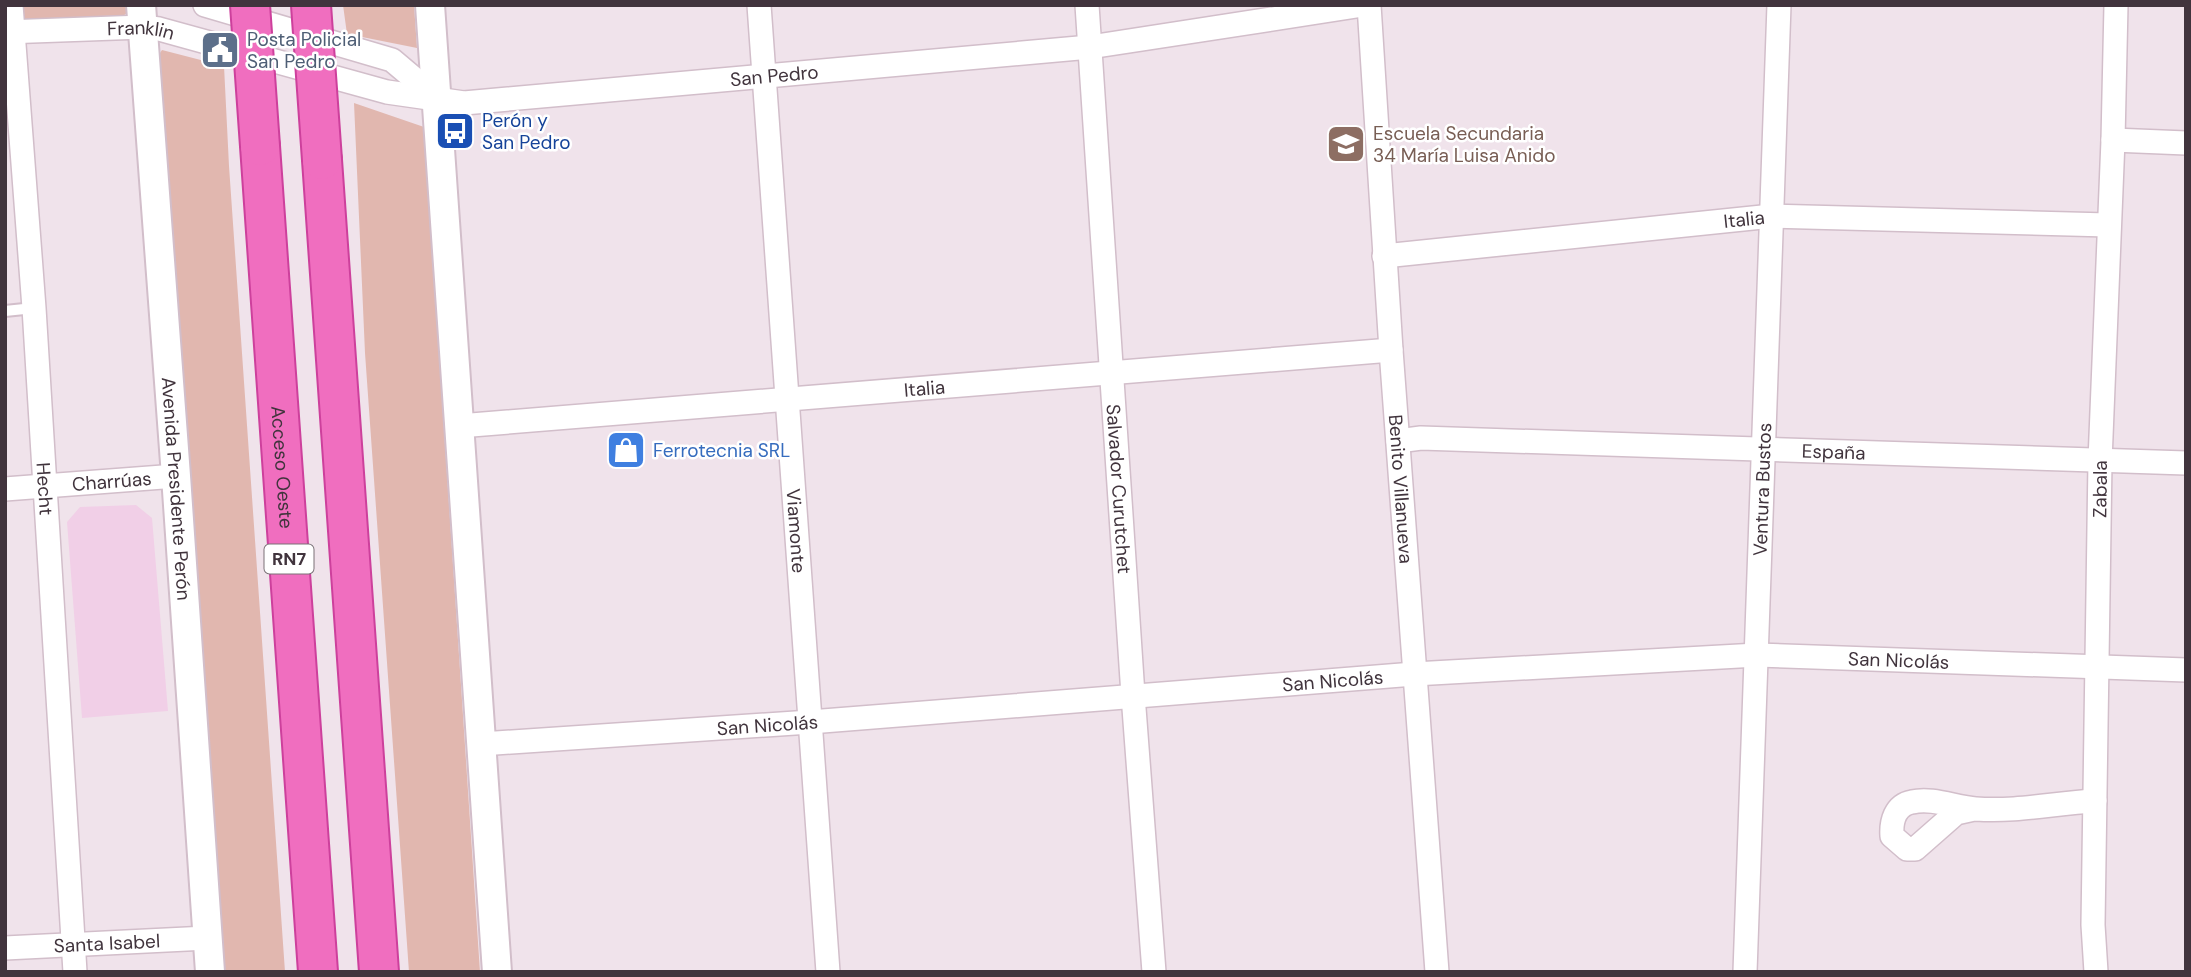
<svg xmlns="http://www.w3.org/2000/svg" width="2191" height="977" font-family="'DM Sans',sans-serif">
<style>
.commercial{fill:#f1cfe7}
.green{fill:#e1b7af}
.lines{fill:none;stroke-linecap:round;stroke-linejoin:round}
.service-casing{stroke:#d2beca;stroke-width:14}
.minor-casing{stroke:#d2beca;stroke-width:26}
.tertiary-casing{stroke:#d2beca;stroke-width:32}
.motorway-casing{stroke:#cd409c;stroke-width:42}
.service{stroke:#fff;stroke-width:10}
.minor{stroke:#fff;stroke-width:23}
.tertiary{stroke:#fff;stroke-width:28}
.motorway{stroke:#f06ebf;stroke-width:38}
.motorway-bridge-casing{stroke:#cd409c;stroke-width:42;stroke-linecap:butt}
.motorway-bridge{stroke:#f06ebf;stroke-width:38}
.labels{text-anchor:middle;stroke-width:5;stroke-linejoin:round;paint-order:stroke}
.shield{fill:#fff;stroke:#7a7177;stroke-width:2}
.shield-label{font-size:18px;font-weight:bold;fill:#41343d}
.street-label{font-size:19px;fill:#41343d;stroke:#fff}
.service-label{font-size:19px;fill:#4e5e75;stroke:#fff;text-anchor:start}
.transit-label{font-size:19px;fill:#164399;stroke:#fff;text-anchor:start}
.education-label{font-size:19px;fill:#785e54;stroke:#fff;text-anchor:start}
.shop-label{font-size:19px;fill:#366cbe;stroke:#fff;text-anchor:start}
</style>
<rect width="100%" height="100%" fill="#f0e3eb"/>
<!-- commercial -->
<path class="commercial" d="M136,505l16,13 16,193 -86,7 -15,-196 13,-15z"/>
<!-- green -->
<path class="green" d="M19,5h109l1,7 -11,7 -91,5 -7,-8z
M343,5h71l3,43 -70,-14z
M162,50l62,16 5,100 56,806h-67l-62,-913z
M354,103l70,24 56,845h-71l-44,-619z"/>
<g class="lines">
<!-- service casing -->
<g class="service-casing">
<path id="service" d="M5,311l29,-3"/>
</g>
<!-- minor casing -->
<g class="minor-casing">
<g id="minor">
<path id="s1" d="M11,5l23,303 41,664"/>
<path d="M205,5l187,55 45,38"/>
<path id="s2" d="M759,5l69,967"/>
<path id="s3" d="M1087,5l46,690 21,277"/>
<path id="s4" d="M1369,5l22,345 46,622"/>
<path id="s5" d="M5,32l138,-5 16,2 228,63 77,11 626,-56 273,-42"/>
<path d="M2113,140l73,3"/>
<path id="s6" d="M1384,256l388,-40 336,9"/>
<path id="s7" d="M459,426l932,-76"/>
<path id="s8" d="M1398,441l23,-3 765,25"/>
<path id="s9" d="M5,489l171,-13"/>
<path id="s10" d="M481,744l329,-22 604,-48 343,-19 429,15"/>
<path d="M1974,809l-18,4 -41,36h-8l-15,-13c-1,-14 3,-31 20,-34 21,-5 44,6 64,7 41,3 79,-6 119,-8"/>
<path id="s11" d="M5,948l202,-10"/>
<path id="s12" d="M1745,972l34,-967"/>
<path id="s13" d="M2096,972l-3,-47 7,-464 13,-321 3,-135"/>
</g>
</g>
<!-- tertiary casing -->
<g class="tertiary-casing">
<g id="tertiary">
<path id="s14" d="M141,5l35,471 34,496"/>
<path d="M430,5l67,967"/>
</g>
</g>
<!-- motorway casing -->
<g class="motorway-casing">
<g id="motorway">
<path id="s15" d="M260,146l58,826"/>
<path d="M322,160l57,812"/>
</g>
</g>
<!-- service -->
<use href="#service" class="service"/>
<!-- minor -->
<use href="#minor" class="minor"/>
<!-- tertiary -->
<use href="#tertiary" class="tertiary"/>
<!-- motorway -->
<use href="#motorway" class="motorway"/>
<!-- motorway-bridge casing -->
<g class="motorway-bridge-casing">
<path id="motorway-bridge" d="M250,5l10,141
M311,5l11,155"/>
</g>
<!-- motorway-bridge -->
<use href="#motorway-bridge" class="motorway-bridge"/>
</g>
<!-- icons -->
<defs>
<g id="civic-square" transform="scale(2.0125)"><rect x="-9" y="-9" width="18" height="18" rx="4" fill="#5c6f8a" stroke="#fff"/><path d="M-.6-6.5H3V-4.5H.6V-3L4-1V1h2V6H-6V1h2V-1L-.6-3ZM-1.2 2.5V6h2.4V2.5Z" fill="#fff"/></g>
<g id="bus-square" transform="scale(2.0125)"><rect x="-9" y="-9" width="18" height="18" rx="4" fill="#1a4fb4" stroke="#fff"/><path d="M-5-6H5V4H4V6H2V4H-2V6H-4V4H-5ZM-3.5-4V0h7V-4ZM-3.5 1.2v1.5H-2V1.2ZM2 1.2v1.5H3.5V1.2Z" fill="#fff"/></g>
<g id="school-square" transform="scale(2.0125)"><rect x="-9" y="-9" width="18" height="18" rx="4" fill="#8d6e63" stroke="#fff"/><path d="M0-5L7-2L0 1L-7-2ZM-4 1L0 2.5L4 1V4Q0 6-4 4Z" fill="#fff"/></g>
<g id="shop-square" transform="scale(2.0125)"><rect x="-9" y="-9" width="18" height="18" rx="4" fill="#3f7fe0" stroke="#fff"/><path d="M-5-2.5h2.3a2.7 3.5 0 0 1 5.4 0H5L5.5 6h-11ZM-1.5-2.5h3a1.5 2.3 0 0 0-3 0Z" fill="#fff"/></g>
</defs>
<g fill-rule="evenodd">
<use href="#civic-square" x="220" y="50"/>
<use href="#bus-square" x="455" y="131"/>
<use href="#school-square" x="1346" y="144"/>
<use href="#shop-square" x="626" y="450"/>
</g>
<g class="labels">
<!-- shield labels -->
<rect class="shield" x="264.5" y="544.5" width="49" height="29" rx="5"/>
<g class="shield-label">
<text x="289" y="565">RN7</text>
</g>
<!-- street labels -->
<g class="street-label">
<text dy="7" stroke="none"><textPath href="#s5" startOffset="136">Franklin</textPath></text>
<text dy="7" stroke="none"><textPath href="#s5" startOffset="780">San Pedro</textPath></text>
<text dy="7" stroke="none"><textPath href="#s6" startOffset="362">Italia</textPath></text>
<text dy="7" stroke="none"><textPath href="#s7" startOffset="467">Italia</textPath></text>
<text dy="7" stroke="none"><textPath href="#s8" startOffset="436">España</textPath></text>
<text dy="7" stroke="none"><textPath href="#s15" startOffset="322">Acceso Oeste</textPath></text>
<text dy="7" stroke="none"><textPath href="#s9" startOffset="107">Charrúas</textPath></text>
<text dy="7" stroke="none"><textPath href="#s1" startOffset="485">Hecht</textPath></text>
<text dy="7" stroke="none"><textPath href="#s14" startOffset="485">Avenida Presidente Perón</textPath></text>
<text dy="7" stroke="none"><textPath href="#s12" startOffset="483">Ventura Bustos</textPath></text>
<text dy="7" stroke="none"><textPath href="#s13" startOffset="483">Zabala</textPath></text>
<text dy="7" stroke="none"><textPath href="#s3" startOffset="485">Salvador Curutchet</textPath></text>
<text dy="7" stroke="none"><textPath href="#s4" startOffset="485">Benito Villanueva</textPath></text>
<text dy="7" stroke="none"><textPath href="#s2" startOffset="527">Viamonte</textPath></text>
<text dy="7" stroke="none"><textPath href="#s10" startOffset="1421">San Nicolás</textPath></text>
<text dy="7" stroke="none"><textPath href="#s10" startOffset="854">San Nicolás</textPath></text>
<text dy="7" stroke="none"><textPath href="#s10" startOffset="287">San Nicolás</textPath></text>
<text dy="7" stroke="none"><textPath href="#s11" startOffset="102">Santa Isabel</textPath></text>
</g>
<!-- service labels -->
<g class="service-label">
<text x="247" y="46">Posta Policial<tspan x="247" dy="22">San Pedro</tspan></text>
</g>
<!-- transit labels -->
<g class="transit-label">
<text x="482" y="127">Perón y<tspan x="482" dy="22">San Pedro</tspan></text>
</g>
<!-- education labels -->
<g class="education-label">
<text x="1373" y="140">Escuela Secundaria<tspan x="1373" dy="22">34 María Luisa Anido</tspan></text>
</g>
<!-- shop labels -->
<g class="shop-label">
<text x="653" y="457">Ferrotecnia SRL</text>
</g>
</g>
<!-- border -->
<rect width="2191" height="977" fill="none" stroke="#41343d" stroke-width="14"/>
</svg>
